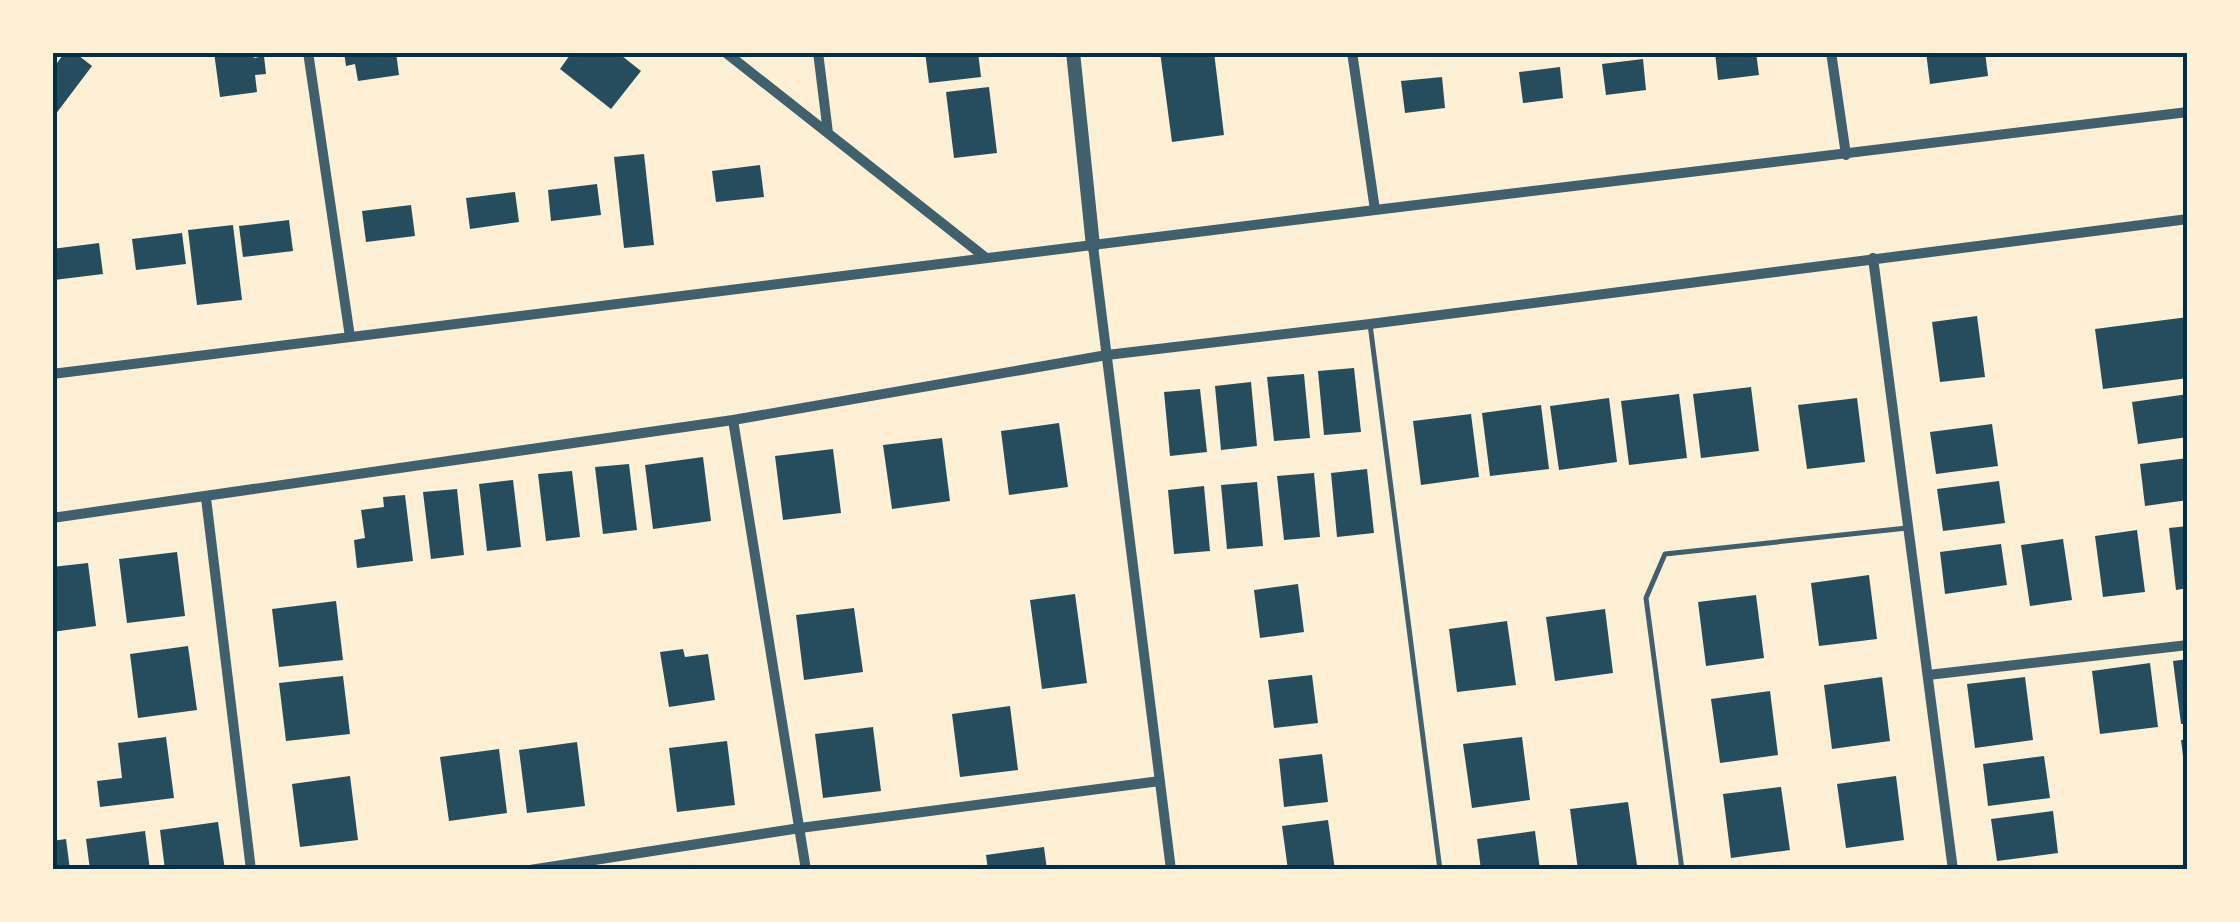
<svg xmlns="http://www.w3.org/2000/svg" width="2240" height="922" font-family="Bitter,serif">
<style>
.building{fill:#264d5e}
.lines{fill:none;stroke-linecap:round;stroke-linejoin:round}
.service{stroke:#3f606c;stroke-width:5}
.minor{stroke:#3f606c;stroke-width:10}
.tertiary{stroke:#3f606c;stroke-width:14}
.neatline{fill:none;stroke:#003049;stroke-width:4}
</style>
<rect width="100%" height="100%" fill="#fdf0d5"/>
<!-- building -->
<path class="building" d="M65,52h9l18,14 -40,53v-49z
M214,52h39l1,6 10,-2 2,18 -11,1 2,17 -37,5z
M344,52h52l3,23 -41,6 -3,-17 -9,2z
M572,52h45l24,19 -30,38 -51,-40z
M925,52h53l3,25 -52,6z
M1160,52h54l10,83 -52,7z
M1715,52h41l3,23 -41,5z
M1926,52h59l3,24 -58,8z
M1643,59l3,31 -40,5 -4,-31z
M1560,67l3,31 -40,5 -4,-31z
M1442,77l3,31 -40,5 -4,-32z
M989,87l8,66 -43,5 -8,-66z
M644,154l10,91 -30,3 -10,-91z
M760,165l4,32 -48,5 -4,-31z
M597,184l4,31 -50,6 -3,-31z
M515,192l4,30 -49,7 -4,-31z
M411,205l4,31 -49,6 -4,-31z
M289,220l4,31 -50,6 -4,-31z
M233,225l9,75 -45,5 -9,-75z
M182,233l4,31 -50,6 -4,-31z
M99,243l4,31 -49,6 -2,-31z
M1977,316l8,61 -45,5 -8,-60z
M2188,317v61l-85,11 -8,-60z
M1354,368l7,64 -37,3 -6,-64z
M1304,374l6,64 -36,3 -7,-64z
M1251,382l6,64 -36,4 -6,-64z
M1751,387l8,64 -58,7 -8,-64z
M1200,389l7,63 -37,4 -6,-64z
M1679,394l8,64 -58,7 -8,-64z
M2188,394v43l-50,7 -6,-42z
M1609,398l8,64 -58,8 -9,-64z
M1857,398l8,64 -58,7 -9,-64z
M1541,405l8,64 -59,7 -8,-63z
M1471,414l8,63 -58,8 -8,-64z
M1059,423l9,64 -59,8 -8,-64z
M1992,424l6,42 -62,8 -6,-42z
M942,438l8,63 -58,8 -9,-64z
M833,449l8,64 -58,7 -8,-64z
M703,457l8,64 -58,8 -8,-64z
M2188,458v42l-43,6 -5,-42z
M629,464l8,66 -34,4 -8,-67z
M1367,469l7,64 -37,4 -6,-64z
M572,471l8,66 -34,4 -8,-67z
M1314,473l6,64 -36,3 -7,-64z
M513,480l8,67 -34,4 -8,-67z
M1999,481l6,42 -62,8 -6,-42z
M1257,482l6,64 -36,3 -6,-64z
M1204,486l6,65 -36,3 -6,-64z
M457,489l7,66 -33,4 -8,-67z
M405,495l8,66 -56,7 -3,-28 11,-2 -4,-28 23,-3 -1,-10z
M2188,526v62l-12,2 -7,-62z
M2137,530l8,62 -42,5 -8,-61z
M2063,539l9,61 -42,6 -9,-61z
M2001,544l6,41 -62,9 -5,-42z
M177,552l8,64 -58,7 -8,-64z
M88,563l8,63 -44,6v-65z
M1869,575l8,64 -58,7 -8,-63z
M1298,584l6,48 -44,6 -6,-48z
M1075,594l12,89 -45,6 -12,-89z
M1756,595l8,63 -58,8 -8,-64z
M336,601l7,59 -64,7 -7,-58z
M854,608l9,64 -59,8 -8,-65z
M1605,609l8,64 -58,8 -9,-64z
M1507,621l9,64 -59,7 -8,-63z
M188,646l9,64 -59,8 -8,-64z
M683,649l2,8 23,-3 7,46 -46,7 -9,-55z
M2188,659v65h-7l-8,-63z
M2150,663l8,64 -58,7 -8,-63z
M1312,675l6,48 -44,5 -6,-48z
M343,676l7,58 -64,7 -7,-58z
M1882,677l8,64 -58,8 -8,-64z
M2025,677l8,63 -58,8 -8,-64z
M1770,691l8,64 -58,8 -9,-64z
M1010,706l8,64 -58,7 -8,-63z
M873,727l8,64 -58,7 -8,-64z
M166,737l8,61 -74,9 -3,-26 25,-3 -4,-35z
M1522,737l8,63 -58,8 -9,-64z
M2188,739v33h-3l-4,-32z
M727,741l8,64 -58,7 -8,-64z
M577,742l8,64 -58,7 -8,-63z
M499,749l8,64 -58,8 -9,-64z
M1322,754l6,48 -44,5 -5,-48z
M2044,756l6,42 -62,8 -5,-42z
M350,776l8,64 -58,7 -8,-63z
M1896,776l8,64 -58,8 -9,-64z
M1781,787l9,63 -59,8 -8,-64z
M1628,802l9,63 -33,5h-26l-8,-61z
M2053,811l5,42 -61,8 -6,-42z
M1328,820l7,50h-47l-6,-44z
M218,822l7,48h-60l-5,-40z
M145,831l5,39h-60l-4,-31z
M1535,831l5,39h-59l-4,-31z
M66,839l4,31h-18v-29z
M1044,847l3,23h-59l-2,-15z"/>
<g class="lines">
<!-- service -->
<path class="service" d="M1370,324l70,546
M1682,870l-36,-272 19,-44 242,-26"/>
<!-- minor -->
<path class="minor" d="M308,52l42,285
M725,52l261,206
M818,52l10,81
M1352,52l23,158
M1831,52l15,103
M1093,246l78,624
M1873,258l80,612
M52,374l1323,-164 813,-98
M733,420l73,450
M206,498l45,372
M52,518l681,-98 374,-65 263,-31 818,-105
M1928,675l260,-30
M530,870l270,-42 360,-47"/>
<!-- tertiary -->
<path class="tertiary" d="M1073,52l20,194"/>
</g>
<!-- border -->
<rect width="2240" height="922" fill="none" stroke="#fdf0d5" stroke-width="110"/>
<rect x="55" y="55" width="2130" height="812" class="neatline"/>
</svg>
